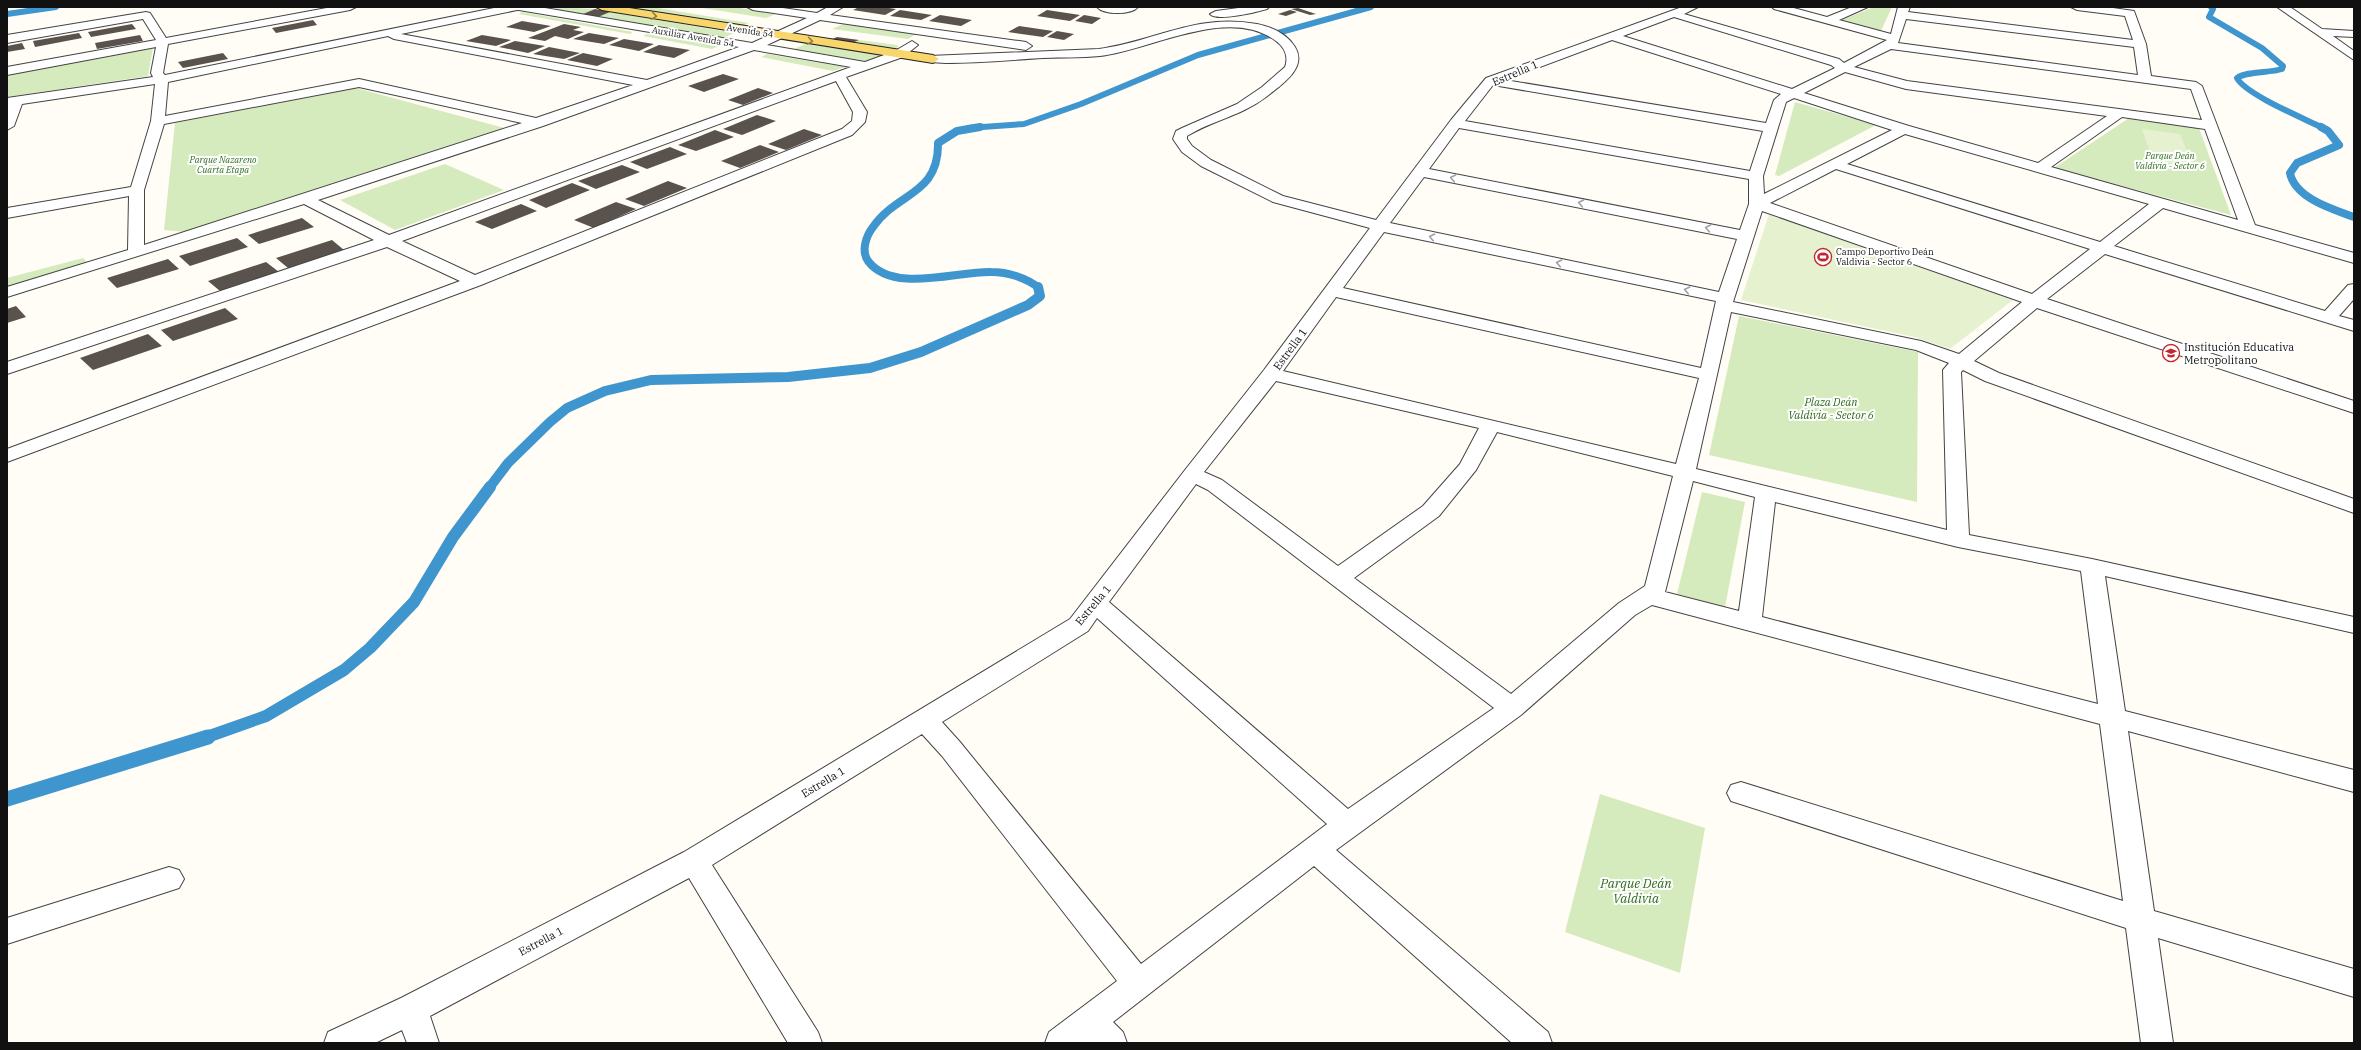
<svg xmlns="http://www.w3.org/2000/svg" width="2361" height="1050" font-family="'IBM Plex Serif',serif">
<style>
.green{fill:#d5ebbd}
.pitch{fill:#e6f2cf}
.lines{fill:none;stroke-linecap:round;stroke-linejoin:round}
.stream-far4{stroke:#3f96cf;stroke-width:6}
.stream-far3{stroke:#3f96cf;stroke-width:8}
.stream-far2{stroke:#3f96cf;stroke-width:10}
.stream-far1{stroke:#3f96cf;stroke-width:12}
.stream{stroke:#3f96cf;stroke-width:15}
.building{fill:#5a524d}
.minor-casing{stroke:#444;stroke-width:2}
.major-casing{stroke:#222;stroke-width:2}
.minor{fill:#fff;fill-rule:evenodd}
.major{fill:#f9d66b;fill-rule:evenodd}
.oneway{stroke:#917d42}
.oneway2{stroke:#a0a0a0}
.labels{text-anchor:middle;stroke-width:4;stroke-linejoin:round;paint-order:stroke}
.far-street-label{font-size:9px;fill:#111;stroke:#fff}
.far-park-label{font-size:9px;font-style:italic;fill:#2f6b1f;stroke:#fff}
.far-poi-label{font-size:9px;fill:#111;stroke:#fff;text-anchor:start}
.street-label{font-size:11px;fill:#111;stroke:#fff}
.poi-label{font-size:11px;fill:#111;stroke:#fff;text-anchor:start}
.park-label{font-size:11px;font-style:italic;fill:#2f6b1f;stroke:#fff}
.near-park-label{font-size:13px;font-style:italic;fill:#2f6b1f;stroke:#fff}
</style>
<rect width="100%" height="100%" fill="#fffdf5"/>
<!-- green -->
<path class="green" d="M559,7l36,2 -12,5 -30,-5z
M624,7h28l97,16 -8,3z
M696,7h38l42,7 -10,4z
M1874,7h18l-11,24 -42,-10z
M522,12l111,20 -3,2 -111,-20z
M610,12l125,21 -13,5 -124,-21z
M843,24l73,10 -8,5 -76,-10z
M647,34l72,12 -7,3 -69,-13z
M859,40l38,5 2,2 -8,2 -39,-6z
M805,44l72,10 3,3c-12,11 -71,-5 -88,-7z
M146,47l7,1 -5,28 -141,21v-24z
M767,54l78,13 -12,4 -72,-14z
M356,88l152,41 -323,103 -21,-2 11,-107z
M1795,102l81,23 -97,51 -4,-1z
M2129,118l70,10 32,87 -177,-47z
M445,164l59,26 -109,40 -55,-30z
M83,258l4,4 -80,25v-9z
M1739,316l179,36 -1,150 -208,-47z
M1702,492l43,10 -20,105 -48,-13z
M1600,794l105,34 -25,145 -115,-41z"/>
<!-- pitch -->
<path class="pitch" d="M2142,129l38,5 13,33 -40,-6z
M1769,214l244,86 -63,49 -36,-12 -173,-37z"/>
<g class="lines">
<!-- stream-far4 -->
<path class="stream-far4" d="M2211,7l2,2 -4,8 53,31 21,18 -1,3c-12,4 -36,2 -45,9 8,16 68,41 86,50
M7,14l49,-7
M968,128l56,-4 57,-20 117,-49 173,-48"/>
<!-- stream-far3 -->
<path class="stream-far3" d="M980,127l-23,4 -19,12c1,52 -41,49 -65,84 -7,9 -12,24 -5,34 25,33 89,10 123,11 17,0 36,6 48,16
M2321,127l7,4 11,14 -42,18 -7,10c5,25 42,36 64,44"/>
<!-- stream-far2 -->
<path class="stream-far2" d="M489,488l19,-25 42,-41 17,-14 38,-17 46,-11 137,-3 82,-9 51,-16 107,-47 12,-9 -2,-9"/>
<!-- stream-far1 -->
<path class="stream-far1" d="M204,738l62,-22 78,-46 26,-22 44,-46 39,-65 37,-50"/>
<!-- stream -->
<path class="stream" d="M7,799l201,-62"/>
</g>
<!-- building -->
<path class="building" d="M859,7h23l14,2 -11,6 -32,-5z
M1298,8l18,6 -6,1 -19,-6z
M595,9l15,3 -12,5 -15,-3z
M900,10l32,5 -11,5 -31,-4z
M1047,10l33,5 -10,6 -33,-5z
M1290,10l7,2 -11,4 -8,-2z
M940,15l32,5 -11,6 -32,-5z
M1084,15l17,3 -9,6 -17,-3z
M313,20l4,5 -41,8 -4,-5z
M522,21l29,5 -17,6 -28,-5z
M132,24l4,5 -45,8 -3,-5z
M564,24l17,3 -8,3 11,2 -16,7 -13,-3 -10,5 -17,-3z
M1019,26l34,5 -10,6 -35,-5z
M1057,31l17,3 -10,6 -17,-3z
M79,33l3,5 -47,9 -2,-6z
M589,33l30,5 -15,6 -31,-5z
M140,35l3,6 -46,8 -2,-6z
M482,35l29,5 -15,6 -30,-5z
M837,37l22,3 -7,3 -22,-3z
M624,39l30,5 -15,7 -30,-6z
M515,41l30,5 -17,7 -29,-6z
M22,43l3,6 -18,3v-6z
M659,45l31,5 -16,8 -31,-6z
M549,47l31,6 -16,6 -31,-5z
M223,53l5,6 -45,9 -5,-6z
M583,53l30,6 -16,7 -30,-6z
M723,74l16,5 -35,13 -16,-6z
M758,88l15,5 -30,12 -15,-5z
M757,115l19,6 -34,14 -19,-6z
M804,129l18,6 -36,15 -18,-6z
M715,130l19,7 -38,14 -18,-6z
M760,145l19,7 -39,16 -19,-7z
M670,147l17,7 -40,15 -17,-7z
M622,165l18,7 -44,17 -18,-8z
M668,181l19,7 -43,18 -19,-7z
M572,183l18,7 -44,18 -17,-8z
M616,202l20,7 -42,19 -20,-8z
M521,204l16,7 -45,18 -17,-7z
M302,218l12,9 -55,17 -11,-9z
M237,238l11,9 -58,19 -11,-10z
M332,240l12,10 -56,18 -12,-10z
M168,259l11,10 -62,19 -10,-10z
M266,262l13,10 -59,19 -12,-10z
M16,306l10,11 -19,6v-14z
M225,308l13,11 -65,22 -12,-11z
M148,334l14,12 -69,24 -13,-12z"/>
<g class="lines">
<!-- minor casing -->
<g class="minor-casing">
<path id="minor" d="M332,7h24l-6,3 -182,34 -5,29 2,2 334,-68h40l213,36 55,-25 -54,-8 -6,-3h29l41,6 11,-6h15l-13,8 196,27 6,4 -6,4 -206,-30 -53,25 98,17 30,-11 17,-10 6,4 -15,12 -57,20 21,35 -2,10 -13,13 -371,150 -474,177v-13l453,-168 -73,-34 -380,127v-12l367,-122 -70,-36 -297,93v-10l121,-37 1,-54 -122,22v-10l124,-21 20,-66 4,-37 -133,20 -8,22 -7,4v-32l146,-21 -2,-4 5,-26 -149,28v-8l149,-27 -13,-21 -136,24v-8l139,-23 4,1 16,25zM517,10h2l220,37 -92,33 -246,-46zM388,36l6,3 239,46 -97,33 -177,-39 -194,37 3,-34zM754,50l97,17 -462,168 -71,-35 225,-74zM836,81l17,31 -1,9 -10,8 -367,146 -73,-34zM359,87l163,36 -378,122v-55l20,-66z
M1097,7h41c-7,8 -34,8 -41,0z
M1246,7h23l-2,2c-10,3 -50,13 -57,5l6,-3z
M1682,7h16l-14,7 155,45 5,4 43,-23 -113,-31 -2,-2h18l37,10 25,-10h16l-29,13 52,14 7,-27h12l-2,5 225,28 -8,-24 -48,-6 -6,-3h35l28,4 12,33 5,32 45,6 6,4 53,139 99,28v10l-191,-55 -49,38 211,65 23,-26 6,-1v15l-15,17 15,4v11l-249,-77 -58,45 307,102v12l-317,-105 -63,53 25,12 355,126v14l-369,-132 -22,-11 -2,2 8,163 123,24 262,58v16l-249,-57 20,135 229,59v22l-226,-61 26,180 200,58v28l-196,-59 15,105h-32l-15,-115 -395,-127 -4,-8 4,-8 10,-3 382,119 -23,-177 -448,-119 -17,10 -114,100 -185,135 212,182 4,11h-40l-198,-177 -201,156 10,10 4,11h-82l4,-11 68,-51 -175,-225 -20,-22 -210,131 106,167 4,11h-34l-99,-165 -259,138 9,27h-32l-5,-13 -27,13h-51l4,-11 73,-34 283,-146 386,-233 115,-149 79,-100 106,-142 -97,-26 -72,-36 -19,-14 -9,-13 3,-8 6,-3 55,-24 25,-17 23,-20c4,-11 -1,-20 -9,-26 -47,-36 -125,9 -176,15 -19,2 -38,1 -57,2 -33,2 -65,5 -97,5l-17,-1 -2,-3 2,-3 170,-7c57,-8 97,-36 158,-25 15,3 30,10 38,23 13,21 -14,38 -29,50 -25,19 -53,23 -79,39v3l5,7 19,14 72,36 93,24 75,-100 35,-42zM1674,17l157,48 4,3 -43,21 -169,-53zM1906,19l228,28 4,28 -240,-32zM1612,40l169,54 -7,6 -8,23 -261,-43zM1891,49l300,40 11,31 -295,-39 -53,-14zM1845,72l61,17 201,27 -69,47 -129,-37 -105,-33zM1493,85l270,46 -13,40 -285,-50zM1794,98l98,32 -128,64 -1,-18 23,-74zM2122,117l83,12 33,91 -187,-53zM1459,128l290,51v25l-9,26 -311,-61zM1905,134l244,70 -49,38 -253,-78zM1836,169l254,80 -58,45 -262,-91zM1424,177l313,62 -18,53 -329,-69zM1762,211l260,91 -63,52 -38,-13 -188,-39zM1384,232l332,69 -15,67 -358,-80zM1336,297l363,81 -23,86 -393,-93zM1731,312l185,38 33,13 -6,7 4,160 -251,-61zM1276,381l203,47 -19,36 -37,42 -85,60 -116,-86 -18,-8zM1497,432l176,44 -28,110 -26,17 -108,91 -157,-116 85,-62 37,-46zM1693,481l62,16 -16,114 -74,-19zM1196,484l12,6 286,218 -146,101 -239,-207zM1775,502l183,45 123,24 17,133 -336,-87zM1097,618l230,206 -186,140 -181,-222 -18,-20 146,-91z
M2277,7h13l32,22 32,2v6l-21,-1 21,15v9z
M169,867l10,3 5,9 -5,9 -172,56v-26z"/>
</g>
<!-- major casing -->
<g class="major-casing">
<path id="major" d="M596,7h27l310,48 6,4 -6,4 -331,-53z"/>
</g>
<!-- minor -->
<use href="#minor" class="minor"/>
<!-- major -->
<use href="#major" class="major"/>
</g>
<!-- one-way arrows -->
<defs><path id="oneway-chevron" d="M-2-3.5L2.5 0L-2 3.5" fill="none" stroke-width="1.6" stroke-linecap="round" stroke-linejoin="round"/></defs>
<g class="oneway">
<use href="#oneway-chevron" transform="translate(654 16) rotate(9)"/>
<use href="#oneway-chevron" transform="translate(810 41) rotate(9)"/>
</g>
<g class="oneway2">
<use href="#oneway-chevron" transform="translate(1453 178) rotate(-169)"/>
<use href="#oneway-chevron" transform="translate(1581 203) rotate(-169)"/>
<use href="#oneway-chevron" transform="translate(1708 228) rotate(-169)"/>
<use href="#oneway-chevron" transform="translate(1432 237) rotate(-168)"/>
<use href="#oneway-chevron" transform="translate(1559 263) rotate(-168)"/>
<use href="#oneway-chevron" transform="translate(1687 290) rotate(-168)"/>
</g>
<!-- icons -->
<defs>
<g id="stadium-ring" transform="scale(0.9)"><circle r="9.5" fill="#fff" stroke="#c4262e" stroke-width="1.5"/><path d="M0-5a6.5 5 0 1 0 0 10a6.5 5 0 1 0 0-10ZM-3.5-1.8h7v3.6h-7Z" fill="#c4262e"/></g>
<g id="school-ring" transform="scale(0.9)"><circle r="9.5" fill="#fff" stroke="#c4262e" stroke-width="1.5"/><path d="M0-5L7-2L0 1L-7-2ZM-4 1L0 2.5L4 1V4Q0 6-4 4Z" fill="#c4262e"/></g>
</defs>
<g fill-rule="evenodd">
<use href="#stadium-ring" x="1823" y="257"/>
<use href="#school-ring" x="2171" y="353"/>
</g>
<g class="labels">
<!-- far-street labels -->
<g class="far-street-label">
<text transform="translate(750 31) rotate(9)" y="3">Avenida 54</text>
<text transform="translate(693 37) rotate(10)" y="3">Auxiliar Avenida 54</text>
</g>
<!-- far-park labels -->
<g class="far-park-label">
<text x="2170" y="159">Parque Deán<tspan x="2170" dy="10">Valdivia - Sector 6</tspan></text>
<text x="223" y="163">Parque Nazareno<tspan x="223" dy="10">Cuarta Etapa</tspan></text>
</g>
<!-- far-poi labels -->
<g class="far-poi-label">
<text x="1836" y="255">Campo Deportivo Deán<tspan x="1836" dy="10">Valdivia - Sector 6</tspan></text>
</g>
<!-- street labels -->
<g class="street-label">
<text transform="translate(1515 73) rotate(-23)" y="4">Estrella 1</text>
<text transform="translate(1290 349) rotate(-54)" y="4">Estrella 1</text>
<text transform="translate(1093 605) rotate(-50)" y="4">Estrella 1</text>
<text transform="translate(823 782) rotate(-31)" y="4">Estrella 1</text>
<text transform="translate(541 941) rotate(-28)" y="4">Estrella 1</text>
</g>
<!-- poi labels -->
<g class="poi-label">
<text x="2184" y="351">Institución Educativa<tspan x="2184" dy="13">Metropolitano</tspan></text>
</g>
<!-- park labels -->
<g class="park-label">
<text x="1831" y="406">Plaza Deán<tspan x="1831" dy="13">Valdivia - Sector 6</tspan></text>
</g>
<!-- near-park labels -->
<g class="near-park-label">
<text x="1636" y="888">Parque Deán<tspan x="1636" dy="15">Valdivia</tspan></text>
</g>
</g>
<!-- border -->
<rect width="2361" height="1050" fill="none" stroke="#111111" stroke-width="16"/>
</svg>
